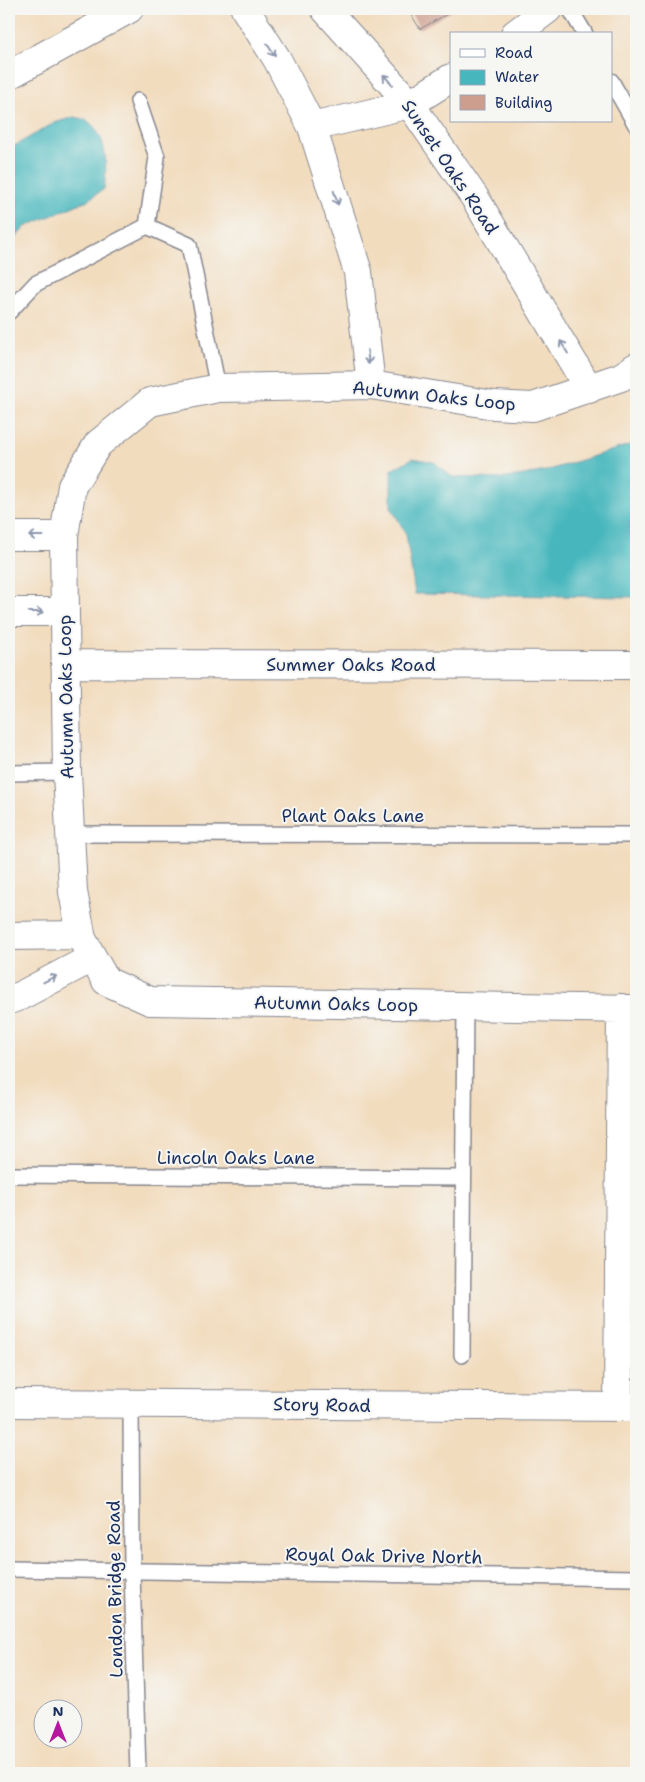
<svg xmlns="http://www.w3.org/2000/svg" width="645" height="1782" font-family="'Shantell Sans',sans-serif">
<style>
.water{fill:#47b7bd;stroke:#31738e}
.building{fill:#cd9d8d}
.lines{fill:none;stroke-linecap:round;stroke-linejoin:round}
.lane-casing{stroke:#86868e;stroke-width:18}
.street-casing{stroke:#86868e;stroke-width:30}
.secondary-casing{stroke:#86868e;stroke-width:30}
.primary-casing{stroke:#86868e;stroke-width:30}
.lane{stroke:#fff;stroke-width:15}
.street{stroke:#fff;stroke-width:28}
.secondary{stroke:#fff;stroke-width:28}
.primary{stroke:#fff;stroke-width:28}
.oneway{stroke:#8d97ae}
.labels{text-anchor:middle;stroke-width:4;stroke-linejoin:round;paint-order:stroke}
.street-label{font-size:18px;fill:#1b2f5e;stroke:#f6f6f2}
</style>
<rect width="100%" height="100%" fill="#f6f6f2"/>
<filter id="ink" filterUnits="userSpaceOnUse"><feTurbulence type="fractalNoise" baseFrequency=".02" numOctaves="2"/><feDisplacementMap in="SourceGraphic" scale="10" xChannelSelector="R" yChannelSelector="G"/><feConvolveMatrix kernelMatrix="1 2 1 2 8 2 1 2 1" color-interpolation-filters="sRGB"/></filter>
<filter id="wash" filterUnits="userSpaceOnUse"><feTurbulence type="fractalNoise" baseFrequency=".0096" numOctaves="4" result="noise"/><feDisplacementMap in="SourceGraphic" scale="20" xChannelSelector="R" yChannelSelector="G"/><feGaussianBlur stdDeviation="1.12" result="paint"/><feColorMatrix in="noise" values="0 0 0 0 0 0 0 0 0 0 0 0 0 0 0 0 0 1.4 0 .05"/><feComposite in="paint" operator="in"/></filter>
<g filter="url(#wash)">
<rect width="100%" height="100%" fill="#f2dcbe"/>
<!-- water -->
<path class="water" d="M74,117c5,1 11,2 15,5 19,15 18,46 15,67l-16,11 -63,27 -16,19v-97l45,-26z
M636,443v154l-221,-3 -9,-60 -15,-27v-37l22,-12 21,4 18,15 49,2 45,-8z"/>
<g id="blocks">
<!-- building -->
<path class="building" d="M408,9h48l-36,20z"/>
</g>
</g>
<g filter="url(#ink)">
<use href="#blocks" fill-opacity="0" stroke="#86868e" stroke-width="1"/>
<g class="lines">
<!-- lane casing -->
<g class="lane-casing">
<path id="lane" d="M570,9l15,25
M611,81l25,44
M138,101l19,56 -10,69
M9,312l26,-28 112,-58 42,19 29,143
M9,773l58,-1
M70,834l566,1
M9,1175l454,3
M462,1355l3,-349
M131,1403l1,169 6,201
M9,1569l627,9"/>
</g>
<!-- street casing -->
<g class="street-casing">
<path id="street" d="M245,9l32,50 35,68 46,145 13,113
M325,9l85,95 65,94 114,191
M515,34l33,-25
M312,127l98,-23 41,-26
M636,367l-15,10 -88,30 -39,-2 -123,-20 -153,3 -68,14 -52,42 -26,42 -8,50 3,236 6,120 9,47 24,42 44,20 486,8
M9,536h55
M9,612h55
M65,664l571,1
M9,936l72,-1
M9,1000l11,-4 72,-38
M618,1407l3,-399"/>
</g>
<!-- secondary casing -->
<g class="secondary-casing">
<path id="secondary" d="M9,1403l627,4"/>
</g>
<!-- primary casing -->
<g class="primary-casing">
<path id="primary" d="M9,75l120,-66"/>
</g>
<!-- lane -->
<use href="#lane" class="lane"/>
<!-- street -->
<use href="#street" class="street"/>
<!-- secondary -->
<use href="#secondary" class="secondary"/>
<!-- primary -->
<use href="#primary" class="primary"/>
</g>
<!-- one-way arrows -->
<defs><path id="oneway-shaft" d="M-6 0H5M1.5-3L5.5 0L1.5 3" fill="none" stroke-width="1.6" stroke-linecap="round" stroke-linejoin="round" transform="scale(1.25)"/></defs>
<g class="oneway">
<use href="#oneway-shaft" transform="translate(271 50) rotate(57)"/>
<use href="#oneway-shaft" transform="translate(388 80) rotate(-132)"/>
<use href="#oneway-shaft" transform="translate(336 198) rotate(72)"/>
<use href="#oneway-shaft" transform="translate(564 347) rotate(-121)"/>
<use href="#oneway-shaft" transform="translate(368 357) rotate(84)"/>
<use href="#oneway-shaft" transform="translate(36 536) rotate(180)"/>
<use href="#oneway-shaft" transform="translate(36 612)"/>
<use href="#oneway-shaft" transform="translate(50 979) rotate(-27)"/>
</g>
</g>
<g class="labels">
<!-- street labels -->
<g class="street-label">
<text transform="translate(450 167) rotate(56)" y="6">Sunset Oaks Road</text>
<text transform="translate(434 396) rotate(6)" y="6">Autumn Oaks Loop</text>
<text x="351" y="671">Summer Oaks Road</text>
<text transform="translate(66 697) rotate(-91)" y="6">Autumn Oaks Loop</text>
<text x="353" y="822">Plant Oaks Lane</text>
<text transform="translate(336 1004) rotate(1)" y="6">Autumn Oaks Loop</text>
<text x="236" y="1164">Lincoln Oaks Lane</text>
<text transform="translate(322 1405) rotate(1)" y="6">Story Road</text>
<text transform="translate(384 1556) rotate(1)" y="6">Royal Oak Drive North</text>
<text transform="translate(115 1589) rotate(-91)" y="6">London Bridge Road</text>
</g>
</g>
<!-- margin -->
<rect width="645" height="1782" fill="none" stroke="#f6f6f2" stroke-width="30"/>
<!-- legend -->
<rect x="450" y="32" width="162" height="90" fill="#f6f6f2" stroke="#9ea6b7"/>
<rect x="460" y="49" width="25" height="8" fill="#ffffff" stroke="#9ea6b7"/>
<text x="495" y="58" font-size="15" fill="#1b2f5e">Road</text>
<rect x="460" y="70" width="25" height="15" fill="#47b7bd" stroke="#9ea6b7"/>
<text x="495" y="82" font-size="15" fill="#1b2f5e">Water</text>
<rect x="460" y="95" width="25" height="15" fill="#cd9d8d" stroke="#9ea6b7"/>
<text x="495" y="108" font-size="15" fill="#1b2f5e">Building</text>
<!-- north arrow -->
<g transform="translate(58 1724)"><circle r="24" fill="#f6f6f2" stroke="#9ea6b7"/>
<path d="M0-4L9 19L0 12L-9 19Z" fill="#b5179e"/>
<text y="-8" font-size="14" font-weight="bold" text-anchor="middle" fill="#1b2f5e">N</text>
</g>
</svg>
